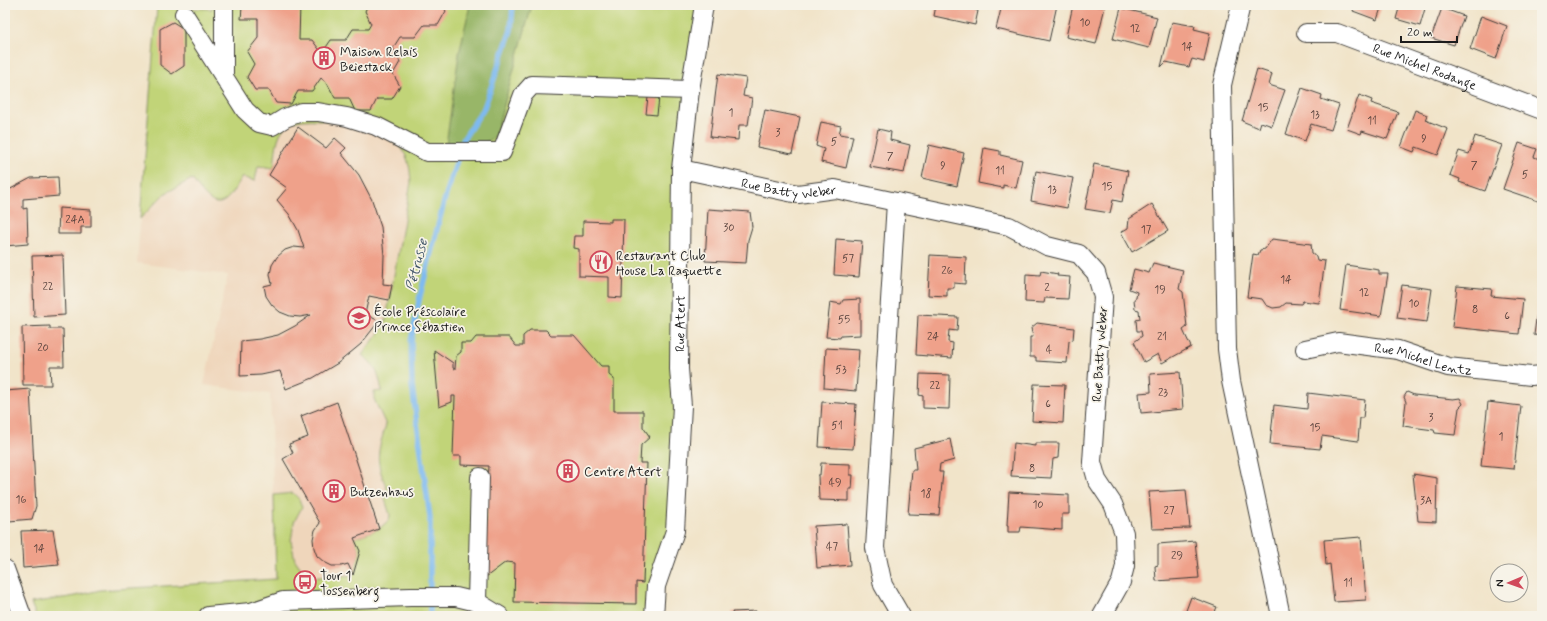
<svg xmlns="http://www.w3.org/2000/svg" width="1547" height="621" font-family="Mynerve,sans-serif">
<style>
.built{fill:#efd6bb}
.green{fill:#c1d478;stroke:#6e784a}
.forest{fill:#98b668;stroke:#5a6942}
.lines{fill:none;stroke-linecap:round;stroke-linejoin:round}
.stream{stroke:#7ebaf0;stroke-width:5.5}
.building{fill:#efa18a}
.minor-casing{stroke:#3c3a36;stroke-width:20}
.minor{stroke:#fff;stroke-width:18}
.labels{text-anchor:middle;stroke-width:3.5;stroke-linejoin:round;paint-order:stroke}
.number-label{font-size:11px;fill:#513d38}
.poi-label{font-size:13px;fill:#1c1c1c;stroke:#f7f3e8;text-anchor:start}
.street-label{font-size:13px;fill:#1c1c1c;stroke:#f7f3e8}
.water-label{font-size:14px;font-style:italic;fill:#3e5366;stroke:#f7f3e8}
</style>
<rect width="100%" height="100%" fill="#f7f3e8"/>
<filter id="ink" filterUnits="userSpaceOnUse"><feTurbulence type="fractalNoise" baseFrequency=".025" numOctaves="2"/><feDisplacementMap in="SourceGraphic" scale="8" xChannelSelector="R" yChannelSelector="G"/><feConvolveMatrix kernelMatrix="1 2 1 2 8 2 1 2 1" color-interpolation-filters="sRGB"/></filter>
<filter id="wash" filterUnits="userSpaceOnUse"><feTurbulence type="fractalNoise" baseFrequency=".012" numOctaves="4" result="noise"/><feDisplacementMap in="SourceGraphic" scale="16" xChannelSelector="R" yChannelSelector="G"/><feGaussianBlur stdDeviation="0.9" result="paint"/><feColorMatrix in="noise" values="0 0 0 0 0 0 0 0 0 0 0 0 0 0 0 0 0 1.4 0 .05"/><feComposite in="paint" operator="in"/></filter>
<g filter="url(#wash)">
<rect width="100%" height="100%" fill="#f1e4c9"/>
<!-- built -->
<path class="built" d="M150,94l124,74 5,-34 9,-10 13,-5h17l56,12 26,15 10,17 1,19 -26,143 -23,30 10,7 7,13 3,17 -8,7 12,26 -7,23 -2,15 12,32 -5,2 6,18 -1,6 -10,8 -25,9 6,13 -7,24 -77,4 -6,-185 -66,-9 24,-110 -91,-12z"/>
<!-- green -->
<path class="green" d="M212,5h492l-14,85 -15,441 -21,85h-618l-5,-13 45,-7 24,-6 176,-11 -2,-84 19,-2 6,6 3,8 -8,15 -3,19 4,19 10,14 1,4 47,-3 7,-24 -6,-13 25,-9 10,-9 1,-5 -6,-19 5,-2c-13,-33 -14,-35 -3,-69l-12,-26v-7l8,-1c-3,-16 -6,-26 -20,-36l23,-30 26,-143c-1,-13 -2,-25 -11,-35 -14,-18 -95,-37 -113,-22 -12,10 -11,28 -13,43l-16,-2 -3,15 -13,-4c-20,35 -27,34 -50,2l-28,15 -24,25 17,-212 55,2z"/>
<!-- forest -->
<path class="forest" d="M470,5h62l-37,132 -14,8h-35l13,-91z"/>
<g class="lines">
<!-- stream -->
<path class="stream" d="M430,616v-99l-18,-131 -1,-45 9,-45 25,-98 19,-60 20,-30 27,-78 2,-25"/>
</g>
<g id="blocks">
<!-- building -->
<path class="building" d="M237,5h63l-1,35h13l10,13 9,-13h15l7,-11h15l3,-5 -6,-13 3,-6h74l4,6 -8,14h-14l-9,12h-15l-7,11 7,14 -7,12 7,12 -8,13h-15l-6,12h-16l-6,-13h-14l-8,-15 -6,-5 -9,13h-14l-7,13 -15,-1 -7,-13h-14l-8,-13 7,-13 -7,-12 11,-14v-19h-17l1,-12h-5z
M936,5h38l-1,4 5,2 -3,14 -41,-9z
M1002,5h55l-8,36 -53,-12z
M1073,5l32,2 -9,37 -30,-7z
M1355,5h27l-5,15 -24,-9z
M1400,5h26l-6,21 -24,-7z
M1121,8l36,9 -8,31 -36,-9z
M1442,8l22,8 -10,29 -23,-7z
M1481,16l26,10 -11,33 -26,-10z
M173,22l11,7v37l-12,8 -12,-9v-36z
M1172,22l23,4 -1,3 16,4 -6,29 -12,-3 -3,8 -23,-5 -5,5z
M1257,69l15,5 -3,11 16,5 -13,36 -11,-4 -2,6 -17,-7z
M718,74l28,4 -3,18 9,2 -4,27h-9l-1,15 -28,-3z
M1302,88l20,7 -1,4 18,6 -8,25 -20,-6 -6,17 -19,-7z
M1359,95l13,5 -1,3 27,9 -11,27 -25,-8 -1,3 -14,-5z
M648,97l11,1 -2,17 -11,-1z
M765,110l35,7 -8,37 -35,-7z
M1415,110l12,5 -2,5 23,9 -10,26 -22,-8 -2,5 -13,-5z
M821,122l20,4 -2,8 14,2 -7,32 -25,-6 3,-13 -8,-3z
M298,127l28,21 9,-10 11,10 -5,5 18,22 13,25 9,27 3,28 -1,29 9,1 -3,15 -20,-4 -4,18 14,7 -18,23 -23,19 -25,15 -27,11 -6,-18 -19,4 -21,1 1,-35 19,-2 18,-4 17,-9 16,-11 -11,2 -10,-1 -10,-4 -8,-7 -6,-9 -2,-10 8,-2 -2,-10 2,-9 5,-8 8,-7 9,-3 10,1 -6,-18 -9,-16 -12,-14 10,-12 -18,-13z
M878,129l13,3 -1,8 20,5 -6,28 -34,-6z
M1475,136l27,9 -17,46 -26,-9 1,-3 -10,-4 9,-24 10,3z
M1519,143l18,6 -3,8 8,3 -1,42 -38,-13z
M929,145l35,8 -7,33 -35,-8z
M984,148l16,3v4l22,5 -6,28 -13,-3v3l-25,-5z
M1094,164l34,7 -6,31 -9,-2 -3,13 -25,-4z
M1036,171l37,7 -6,30 -36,-7z
M58,177l1,19 -36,3v10l4,-1 1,36 -23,2v-54l26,-14z
M1152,204l16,27 -36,21 -11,-20 7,-4 1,-9z
M59,208l32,2v17h-10v7h-23z
M708,209l42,3 2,15 -4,13 -2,23 -41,-2z
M611,219h13l-2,79 -13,-1v-20l-30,-1v-27l-6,-1 1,-12h9v-15l28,1z
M836,239l26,2 -3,36 -25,-2z
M1272,239l39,5 1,9 4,3 1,4 8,1 -6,42 -16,-2 -2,3 -15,-1 -5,4 -8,1 -7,-3 -4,-6 -15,-2 6,-43 5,1 2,-5 5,-1z
M63,255l2,60 -31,2 -2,-61z
M930,255l36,2 -1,27 -11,-1v5h-7v8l-19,-1z
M1153,263l30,7 -4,19 4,3 4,35 -4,3 8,17 -29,16 -4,-9 -14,8 -10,-20 8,-6 -1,-5h-4l-1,-11 4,-1 -1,-9 -4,-1 -1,-10 2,-1 1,-6 -8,-3 5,-20 15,4z
M1346,265l33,5v4h9l-7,42 -41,-6z
M1041,271l17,3 -1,2 13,1 -2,22 -23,-1 -1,5 -19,-1 1,-28 14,1z
M1402,285l30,4 -5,33 -30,-4z
M1457,286l35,3 -1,7 32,3 -4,35 -67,-7z
M1539,296l3,1v39l-8,-1z
M860,299v36l-19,1 -1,2 -14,-1 4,-35 11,2 2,-4z
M918,315l40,2 -1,14 -8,-1 -1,12 5,1 -1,15 -36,-3z
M1037,323l37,5 -1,12 -4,1 -2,22 -31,-2v-4h-6v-20h3l-2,-9z
M50,326v3h13l1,37h-14l1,19h-28l-1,-58z
M530,330h16l5,5h23l27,31h8v9l5,4v32h29v16l7,10 -9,8 -1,18h7l-4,120 -7,-1v22l-122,-2 1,-39 -9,-1 -24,18 7,-114 -28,-1v-9h-8l2,-60h-3v6l-13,5 -5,-57 19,13v5l2,1 1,-13 5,-4v-9h10l5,-6h33l7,9h7v-10z
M826,348l33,2 -3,41 -32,-3z
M1180,372l3,37 -42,4 -2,-20 12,-1 -1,-18z
M920,374l30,1 -1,34 -26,-1v-12l-4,-1z
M1034,384l31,1 -2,38 -31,-2z
M30,389l6,117 -4,13 -23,2 -4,-57v-73z
M1407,392l7,3 39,4 7,-1 3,6 -4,4 -4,27 -20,-2 -1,-3 -31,-4 3,-24 -2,-5z
M1308,393l57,7 -2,18h-3l-2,23 -36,-5 -2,13 -50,-5 4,-39 33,4z
M337,402l42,127 -25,9 6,13 -7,24 -5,-11 -7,2h-9l-8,-4 -7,-6 -3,-8 -1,-9 2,-9 5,-7 -37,-64 10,-6 -4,-9 19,-7 -7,-21z
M822,402l34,2 -3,45 -34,-2z
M1488,402l33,4 -7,63 -33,-3z
M950,439l4,21 -14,4 -1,8h4l-4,43 -31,-1 4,-44h4l-2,-22z
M1014,443l21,3v-3h24l-1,15 -5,1 -2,19 -40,-2z
M821,463l29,1v11h3l-1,14h-3v12l-30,-1 -1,-25h2z
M1413,474l24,4 -1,44 -18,-1z
M1186,490l4,38 -38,1 -3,-37z
M1009,492l60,3v19h-7v16l-41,-3 -1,5h-12v-7h-1z
M847,524l3,41 -33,3 -3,-42z
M53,530l6,35 -36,3 -2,-37z
M1361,537l5,63 -32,2 -4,-38 -4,1 -2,-25z
M1195,541l4,37 -43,3 -1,-15 3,-1v-21z
M1191,597l26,10 -4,9h-29z
M756,611v3l13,-1v3h-36l-1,-4z"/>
</g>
</g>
<g filter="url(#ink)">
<use href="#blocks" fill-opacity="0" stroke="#3c3a36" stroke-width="1"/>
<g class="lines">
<!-- minor casing -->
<g class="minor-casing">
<g id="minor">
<path d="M1241,5l-19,80 5,264 4,32 50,235"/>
<path d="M184,14l61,96 14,13 13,3 13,-8 16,-6h17l29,5 29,9 51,26h75l21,-57 9,-10 158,5"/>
<path id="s1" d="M1306,33h31l205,77"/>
<path d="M224,75v-70"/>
<path id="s2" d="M681,169l117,25 37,-5 174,37 38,20 32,8 17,19 7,24 -11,165 5,18 16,24 11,29 1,33 -4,16 -19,34"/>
<path d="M896,202l-21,346 8,37 18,31"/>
<path id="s3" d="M1305,349l33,-7 60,8 50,17 83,9 11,-1"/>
<path d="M5,569l17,47"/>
<path d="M477,602l3,-125"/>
<path d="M208,616l43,-4 32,-11 128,-4h45l21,5 23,14"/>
<path id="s4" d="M654,616l2,-30 19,-55 7,-125 -3,-37 2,-200 9,-79 14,-85"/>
</g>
</g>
<!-- minor -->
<use href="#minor" class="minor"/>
</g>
</g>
<!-- icons -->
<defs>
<g id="building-ring" transform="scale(1.15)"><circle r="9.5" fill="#f7f3e8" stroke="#d1495b" stroke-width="1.5"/><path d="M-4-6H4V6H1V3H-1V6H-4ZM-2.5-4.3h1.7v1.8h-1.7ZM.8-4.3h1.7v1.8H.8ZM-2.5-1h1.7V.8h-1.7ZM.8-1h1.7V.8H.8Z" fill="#d1495b"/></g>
<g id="restaurant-ring" transform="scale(1.15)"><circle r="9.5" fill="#f7f3e8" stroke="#d1495b" stroke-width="1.5"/><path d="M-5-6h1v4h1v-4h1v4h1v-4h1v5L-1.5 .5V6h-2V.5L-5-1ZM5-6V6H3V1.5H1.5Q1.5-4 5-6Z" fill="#d1495b"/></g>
<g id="school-ring" transform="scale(1.15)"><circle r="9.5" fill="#f7f3e8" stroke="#d1495b" stroke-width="1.5"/><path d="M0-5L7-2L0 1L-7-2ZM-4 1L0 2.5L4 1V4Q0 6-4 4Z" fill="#d1495b"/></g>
<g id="bus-ring" transform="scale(1.15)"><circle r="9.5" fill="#f7f3e8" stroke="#d1495b" stroke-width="1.5"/><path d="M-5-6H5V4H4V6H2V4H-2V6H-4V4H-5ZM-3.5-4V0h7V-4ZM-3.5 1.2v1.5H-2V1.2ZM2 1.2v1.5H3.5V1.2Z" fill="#d1495b"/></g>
</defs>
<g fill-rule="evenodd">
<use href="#building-ring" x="324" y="58"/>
<use href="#restaurant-ring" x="601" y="262"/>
<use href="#school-ring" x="359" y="318"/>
<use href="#building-ring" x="568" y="471"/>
<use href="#building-ring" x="334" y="491"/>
<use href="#bus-ring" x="305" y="582"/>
</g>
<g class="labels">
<!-- number labels -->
<g class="number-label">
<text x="1085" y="26">10</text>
<text x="1135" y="32">12</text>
<text x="1187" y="50">14</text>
<text x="1263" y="111">15</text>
<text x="731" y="116">1</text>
<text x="1315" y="118">13</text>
<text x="1372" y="124">11</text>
<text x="778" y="136">3</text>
<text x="1424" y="142">9</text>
<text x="834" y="145">5</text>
<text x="890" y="160">7</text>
<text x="943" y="169">9</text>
<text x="1474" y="169">7</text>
<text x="1000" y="174">11</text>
<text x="1525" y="178">5</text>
<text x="1107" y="190">15</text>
<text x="1052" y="193">13</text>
<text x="75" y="223">24A</text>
<text x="729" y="231">30</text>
<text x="1146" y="233">17</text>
<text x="848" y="262">57</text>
<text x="947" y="274">26</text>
<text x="1286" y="283">14</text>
<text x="48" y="290">22</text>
<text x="1047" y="291">2</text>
<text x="1160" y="293">19</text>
<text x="1364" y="296">12</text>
<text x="1414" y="307">10</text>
<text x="1475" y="313">8</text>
<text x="1507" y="319">6</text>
<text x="844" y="323">55</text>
<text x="933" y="340">24</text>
<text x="1162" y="340">21</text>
<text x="43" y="351">20</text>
<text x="1049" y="353">4</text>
<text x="841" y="373">53</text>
<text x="935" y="389">22</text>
<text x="1163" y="396">23</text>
<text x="1048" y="407">6</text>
<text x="1431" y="421">3</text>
<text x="837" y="429">51</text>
<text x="1315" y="431">15</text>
<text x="1501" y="440">1</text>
<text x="1032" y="472">8</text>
<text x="835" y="486">49</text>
<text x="926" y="497">18</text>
<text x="21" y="503">16</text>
<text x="1426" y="504">3A</text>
<text x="1038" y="508">10</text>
<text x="1169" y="514">27</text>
<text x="832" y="550">47</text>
<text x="39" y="552">14</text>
<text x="1177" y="559">29</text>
<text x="1348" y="586">11</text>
</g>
<!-- poi labels -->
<g class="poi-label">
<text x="340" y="56">Maison Relais<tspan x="340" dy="15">Beiestack</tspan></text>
<text x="616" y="260">Restaurant Club<tspan x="616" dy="15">House La Raquette</tspan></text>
<text x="374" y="316">École Préscolaire<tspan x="374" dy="15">Prince Sébastien</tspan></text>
<text x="584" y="476">Centre Atert</text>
<text x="350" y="496">Butzenhaus</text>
<text x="320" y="580">Tour 1<tspan x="320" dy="15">Tossenberg</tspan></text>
</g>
<!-- street labels -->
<g class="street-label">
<text dy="5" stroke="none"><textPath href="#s1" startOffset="125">Rue Michel Rodange</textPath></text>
<text dy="5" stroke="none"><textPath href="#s2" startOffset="110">Rue Batty Weber</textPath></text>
<text dy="5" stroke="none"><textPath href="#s4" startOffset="296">Rue Atert</textPath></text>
<text transform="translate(1099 354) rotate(-86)" y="5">Rue Batty Weber</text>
<text dy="5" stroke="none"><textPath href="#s3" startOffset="121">Rue Michel Lentz</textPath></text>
</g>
<!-- water labels -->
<g class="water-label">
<text transform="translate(416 265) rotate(-76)" y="5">Pétrusse</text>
</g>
</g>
<!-- margin -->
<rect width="1547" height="621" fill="none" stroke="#f7f3e8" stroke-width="20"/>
<!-- north arrow -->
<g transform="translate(1509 583) rotate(268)"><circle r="19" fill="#f7f3e8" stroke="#9f9d96"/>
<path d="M0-3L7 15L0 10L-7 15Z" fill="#d1495b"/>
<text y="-6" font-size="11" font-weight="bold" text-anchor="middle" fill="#1c1c1c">N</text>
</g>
<!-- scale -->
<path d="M1401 36v6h56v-6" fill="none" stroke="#1c1c1c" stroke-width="2"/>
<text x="1407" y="36" font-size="12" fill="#1c1c1c" stroke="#f7f3e8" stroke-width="3" paint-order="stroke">20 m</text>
</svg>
